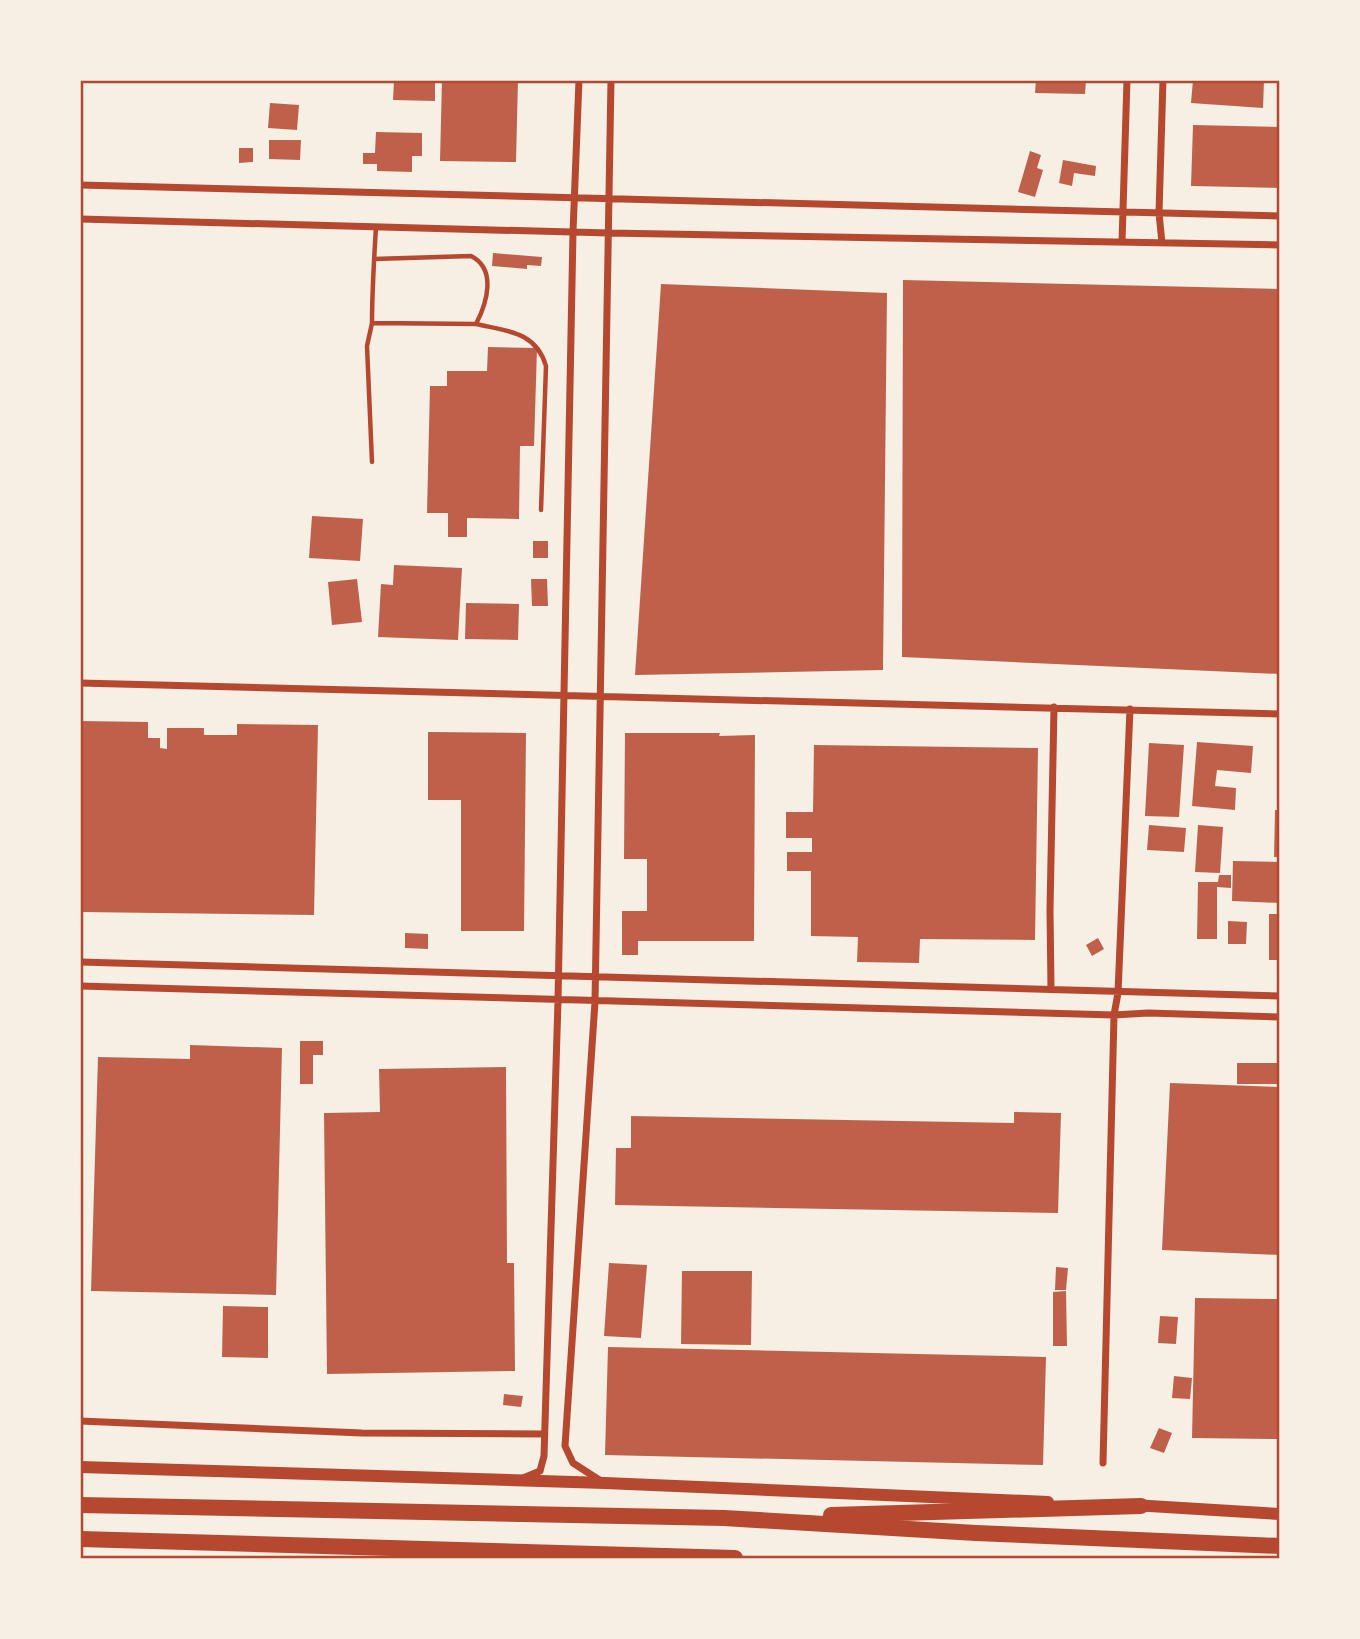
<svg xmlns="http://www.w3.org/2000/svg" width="1360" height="1639" font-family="Cabin,sans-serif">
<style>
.building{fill:#bf614a}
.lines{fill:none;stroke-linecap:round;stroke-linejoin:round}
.service{stroke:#b5482f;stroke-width:4.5}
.minor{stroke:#b5482f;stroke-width:7}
.secondary{stroke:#b5482f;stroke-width:12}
.motorway{stroke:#b5482f;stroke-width:16}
.neatline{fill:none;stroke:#b5482f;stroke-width:2.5}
</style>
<rect width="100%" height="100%" fill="#f6efe4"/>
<!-- building -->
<path class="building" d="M394,80h41v21l-42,-1z
M442,80h76l-2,82 -76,-1z
M1036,80h50l-1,14 -50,-1z
M1193,80h71l-1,28 -72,-5z
M270,103l29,2 -2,25 -29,-2z
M1193,125l87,2v61l-89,-2z
M376,132l46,1v23h-10v16l-35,-1v-7h-14v-11h12z
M269,140h32l-1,20 -31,-1z
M239,148h14v14l-14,1z
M1030,151l11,4 -4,13 6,2 -8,27 -17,-5z
M1063,160l33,6 -1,10 -21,-3 -2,13 -13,-3z
M493,253l49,4 -1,9 -14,-1v4l-35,-3z
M903,280l377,9v385l-378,-17z
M661,284l226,9 -4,377 -248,5z
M488,347l49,1 -3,98h-14l-1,73 -52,-1v19h-19v-24h-21l3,-127h17v-15h40z
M312,516l51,3 -3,42 -51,-3z
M533,541h15v17h-15z
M394,565l68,3 -4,72 -80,-3 3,-53 12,1z
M357,579l5,43 -30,3 -4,-43z
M531,579h16l1,27h-16z
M466,603l53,1 -1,36 -53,-1z
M80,721l68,1v16h12v10l7,1v-21h37v7h33v-11l81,1 -4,190 -234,-3z
M428,732l98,1 -2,198h-63v-131h-33z
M625,733h95l-1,3 36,-1 -1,206h-116v14h-16v-44h25v-52h-23z
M1197,742l56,4 -2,27 -34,-3 -2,16 21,2 -1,22 -43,-4z
M1149,743l35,2 -5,72 -34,-1z
M814,745l224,3 -3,192 -115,-1 -1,24 -62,-1 1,-25 -47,-1v-65h-24v-19h25v-14h-26v-26h27z
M1275,810h5v47h-6z
M1149,825l37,3 -2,24 -37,-2z
M1198,825l25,2 -3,46 -25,-1z
M1233,861l47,1v41l-48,-2z
M1219,875h12v13l-14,-1v52h-20l1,-57h20z
M1269,914h11v46h-11z
M1228,921l19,1 -1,22h-18z
M405,933l23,1v15l-23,-1z
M1098,938l6,11 -12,7 -6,-11z
M300,1041h23v14h-10v29h-13z
M190,1045l92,3 -6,247 -185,-4 7,-234 92,2z
M1237,1063h43v21h-43z
M506,1067l1,196h7l1,108 -188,3 -3,-261 56,-1 -1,-43z
M1170,1083l110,4v168l-118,-5z
M1014,1112l47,1 -3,100 -443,-8 1,-57h15v-32l383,7z
M609,1263l38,2 -6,73 -37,-2z
M1056,1267l12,1 -2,22h-11z
M682,1271h70l-1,74 -70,-1z
M1066,1291l1,55h-14v-54z
M1195,1298l85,1v140l-88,-1z
M223,1306l45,1v51l-46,-1z
M1160,1316l18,1 -2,27 -18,-1z
M608,1347l438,10 -3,108 -438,-10z
M1174,1376l18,2 -2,21 -18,-1z
M504,1394l19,2 -2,11 -18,-2z
M1159,1428l13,5 -8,20 -14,-5z"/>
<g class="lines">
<!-- service -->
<path class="service" d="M374,259l97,-3c26,13 16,47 5,68l-104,-1c0,-32 2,-64 4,-96
M476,324c30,7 60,7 70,42l-5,144
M372,462l-5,-116 5,-23"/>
<!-- minor -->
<path class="minor" d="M80,185l1200,31
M80,219l529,14 671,12
M1122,242l5,-162
M1162,243l-3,-30 4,-133
M80,683l1200,31
M80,962l1200,34
M80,986l1034,29 34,-2 132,4
M1051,989l-1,-79 4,-203
M80,1421l282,12 181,1
M1103,1463l11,-448 4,-22 12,-284
M523,1478l17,-7 4,-15 14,-455 15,-769 6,-152
M601,1481l-28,-18 -8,-17 30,-444 16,-922"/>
<!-- secondary -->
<path class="secondary" d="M80,1467l525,16 443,19
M1133,1505l147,9"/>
<!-- motorway -->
<path class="motorway" d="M80,1505l644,13 252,15 304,13
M831,1515l310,-9
M80,1539l655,19"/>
</g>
<!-- border -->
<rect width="1360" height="1639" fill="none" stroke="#f6efe4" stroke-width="164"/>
<rect x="82" y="82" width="1196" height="1475" class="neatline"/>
</svg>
